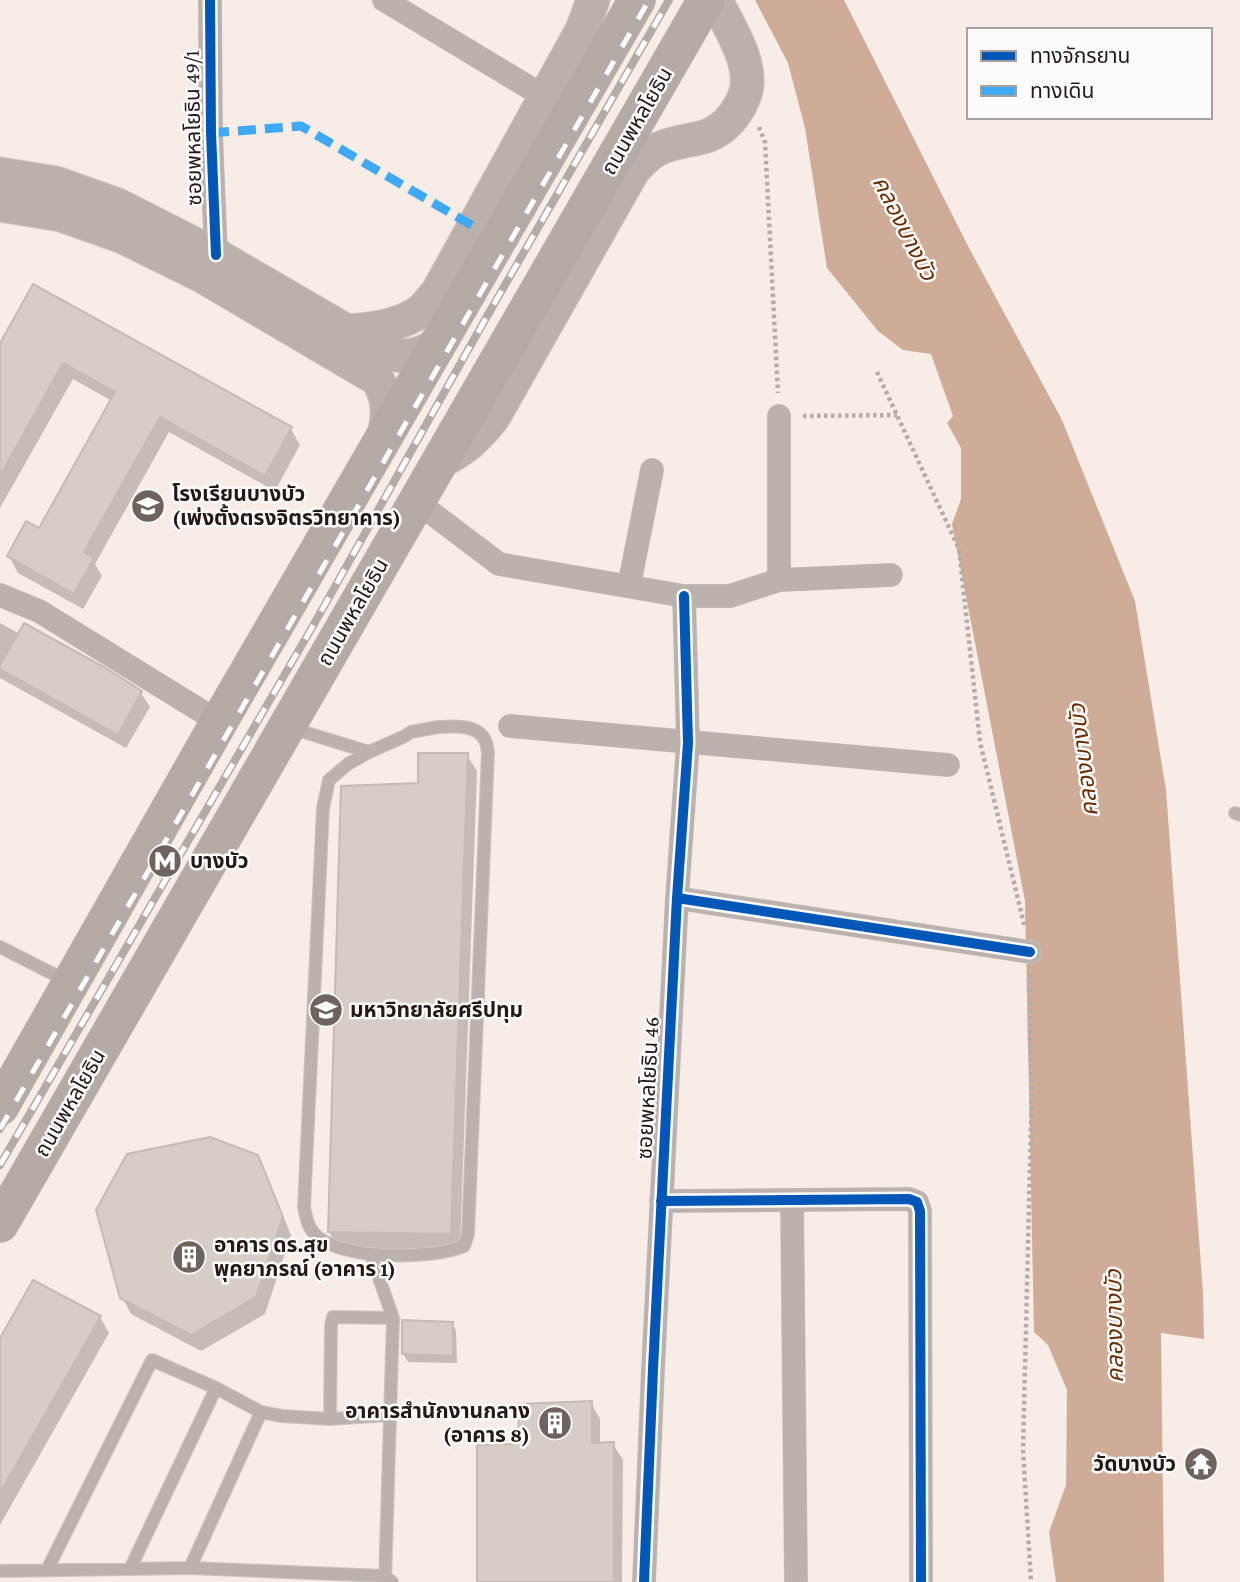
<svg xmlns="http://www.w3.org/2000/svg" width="1240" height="1582" font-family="'Crimson Pro','Noto Sans Thai',serif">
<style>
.water{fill:#ceac98}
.shadow{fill:#0003}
.building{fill:#d7cdc7;stroke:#c5bab5;stroke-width:2}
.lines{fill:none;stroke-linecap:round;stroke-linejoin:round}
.service-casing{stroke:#cfc7c2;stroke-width:14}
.minor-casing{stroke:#cfc7c2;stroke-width:24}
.secondary-casing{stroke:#cfc7c2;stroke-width:35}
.primary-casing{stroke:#cfc7c2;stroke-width:38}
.path{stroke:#b4aca8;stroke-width:4.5;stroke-dasharray:3.5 3.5;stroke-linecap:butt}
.service{stroke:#bbb2ae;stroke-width:12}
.minor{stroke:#bbb2ae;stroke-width:23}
.secondary{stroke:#bbb1ac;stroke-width:33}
.primary{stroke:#b4aba5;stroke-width:37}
.rail-casing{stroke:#b3aba7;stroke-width:8}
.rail{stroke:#fcfcfc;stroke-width:5;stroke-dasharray:16;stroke-linecap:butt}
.quiet{stroke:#3fa9f5;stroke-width:9;stroke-dasharray:18 9;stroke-linecap:butt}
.cycleway-casing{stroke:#fcfcfc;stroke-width:15}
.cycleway{stroke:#0057b8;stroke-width:10}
.labels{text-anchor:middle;stroke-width:5;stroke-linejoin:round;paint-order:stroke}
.street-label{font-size:21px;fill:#241914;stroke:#fcfcfc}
.poi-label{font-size:21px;font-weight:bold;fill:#241914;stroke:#fcfcfc;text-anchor:start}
.water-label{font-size:23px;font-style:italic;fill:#672f06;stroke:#fcfcfc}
</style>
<rect width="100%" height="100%" fill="#f7ece6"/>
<!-- water -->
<path class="water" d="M755,0h89l124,246 94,174 73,181 31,189 37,503 1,46 -43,-6 3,249h-108l-7,-50 17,-47 1,-95 -19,-45 -14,-13 -9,-431 -73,-377 9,-25v-51l-14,-25 6,-7 -22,-62 -28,-4 -25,-19 -51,-63 -22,-140 -17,-65z"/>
<!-- shadow -->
<path class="shadow" d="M0,343l291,86 9,16 -25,46 -106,-59 -74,132 7,12 -19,33 -65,-36 -9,-17 31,-26 72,-129 -39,-22 -73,129z
M0,623l20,11 83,35 38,24 9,14 -24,41 -126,-70z
M467,755l10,16 -17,479 -121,-2 -10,-16 14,-444 76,-4z
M256,1157l10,17 25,61 -26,79 -64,37 -70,-37 -9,-17z
M100,1317l9,16 -109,192v-184z
M452,1323l4,8 1,32 -49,-1 -5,-8z
M591,1403l9,16v25h13l10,16 -1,122h-143l41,-136z"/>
<!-- building -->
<path class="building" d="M33,284l259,143 -27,49 -105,-59 -76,135 10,6 -20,36 -67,-38 19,-35 13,7 76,-136 -52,-29 -63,113v-133z
M24,623l80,44 38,24 -24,44 -118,-66v-4z
M418,753h50l-17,481 -123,-2 13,-446 77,-3z
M210,1137l48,18 25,62 -27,80 -65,38 -71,-37 -24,-88 31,-56z
M33,1280l68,36 -101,177v-155z
M402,1320l51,2v34l-51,-2z
M592,1401v42l22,-1v140h-137v-137l42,-1 -1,-40z"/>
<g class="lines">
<!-- service casing -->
<g class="service-casing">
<path id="service" d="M292,726l15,7 62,19
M438,727c15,-1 39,-3 47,13 2,4 2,8 3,12l-20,482 -4,12c-32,14 -128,15 -151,-14 -6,-7 -7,-16 -9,-25l19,-399 6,-28 19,-16 21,-12 34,-15 8,-5z
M1235,813l5,2
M0,947l69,35
M371,1255l22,63 -8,264
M330,1419l1,-94 2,-8 60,1
M190,1568l71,-156
M130,1569l86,-181
M47,1570l105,-210 64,28 45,24 21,4 48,3 59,-4
M0,1571l190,-3 195,8 7,6"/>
</g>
<!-- minor casing -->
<g class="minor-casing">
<path id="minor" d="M210,0l1,133 5,122
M384,0l161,97
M417,502l82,62 185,32h46l49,-16 112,-5
M779,580v-164
M629,586l23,-116
M0,595l39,16 180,111
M510,726l438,39
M677,898l353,54
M661,1201l248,-2 8,3 3,9 1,371
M792,1201l4,381
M644,1582l9,-213 24,-471 11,-155 -4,-147"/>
</g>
<!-- secondary casing -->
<g class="secondary-casing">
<path id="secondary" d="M0,174l56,9 62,22 98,50 160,93c23,11 38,11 60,-3
M0,205l61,10 62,22 79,39 175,103c12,19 12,35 7,56
M348,331c25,-2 53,-5 74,-21 5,-5 10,-12 15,-17l145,-263 11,-30
M440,462c25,-13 35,-22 53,-44l140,-247c24,-29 37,-26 71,-34 12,-4 22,-11 30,-22 5,-7 10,-16 12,-24 7,-30 -18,-65 -30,-91"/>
</g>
<!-- primary casing -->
<g class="primary-casing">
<path id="primary" d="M0,1107l219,-385 418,-722
M0,1224l706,-1224"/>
</g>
<!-- path -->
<path class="path" d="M759,127l6,15 13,251
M877,372l82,177 21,193 45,186
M803,416l94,-1
M1030,974v75l2,33 -9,368 8,132"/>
<!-- service -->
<use href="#service" class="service"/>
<!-- minor -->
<use href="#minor" class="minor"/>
<!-- secondary -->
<use href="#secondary" class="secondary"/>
<!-- primary -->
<use href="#primary" class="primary"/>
<!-- rail casing -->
<g class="rail-casing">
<path id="rail" d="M0,1129l649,-1129
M0,1165l314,-541 172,-306 183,-318"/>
</g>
<!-- rail -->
<use href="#rail" class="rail"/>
<!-- quiet -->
<path class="quiet" d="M211,133l90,-7 172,100"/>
<!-- cycleway casing -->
<g class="cycleway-casing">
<path id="cycleway" d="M210,0l1,133 5,122
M677,898l353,54
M661,1201l248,-2 8,3 3,9 1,371
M644,1582l9,-213 24,-471 11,-155 -4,-147"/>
</g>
<!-- cycleway -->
<use href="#cycleway" class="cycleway"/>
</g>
<!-- icons -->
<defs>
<g id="school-disc" transform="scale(1.75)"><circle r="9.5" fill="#6e635e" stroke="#fcfcfc"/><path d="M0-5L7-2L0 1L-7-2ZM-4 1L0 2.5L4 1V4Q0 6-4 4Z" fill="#fff"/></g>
<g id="metro-disc" transform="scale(1.75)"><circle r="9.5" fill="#6e635e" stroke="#fcfcfc"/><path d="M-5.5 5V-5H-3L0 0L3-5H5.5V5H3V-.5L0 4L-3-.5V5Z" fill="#fff"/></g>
<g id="university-disc" transform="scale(1.75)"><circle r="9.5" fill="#6e635e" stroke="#fcfcfc"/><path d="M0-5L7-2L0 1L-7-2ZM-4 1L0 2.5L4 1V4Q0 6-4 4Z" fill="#fff"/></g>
<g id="building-disc" transform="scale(1.75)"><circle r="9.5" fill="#6e635e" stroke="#fcfcfc"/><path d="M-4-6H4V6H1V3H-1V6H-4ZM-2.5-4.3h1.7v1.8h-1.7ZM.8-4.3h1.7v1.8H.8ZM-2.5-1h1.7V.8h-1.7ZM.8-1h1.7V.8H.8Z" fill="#fff"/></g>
<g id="temple-disc" transform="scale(1.75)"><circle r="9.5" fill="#6e635e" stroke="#fcfcfc"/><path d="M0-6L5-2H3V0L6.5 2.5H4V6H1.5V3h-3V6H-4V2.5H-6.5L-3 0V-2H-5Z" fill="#fff"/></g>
</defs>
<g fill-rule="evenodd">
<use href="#school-disc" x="148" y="506"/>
<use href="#metro-disc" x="165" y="861"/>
<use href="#university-disc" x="326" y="1010"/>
<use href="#building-disc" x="189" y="1257"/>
<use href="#building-disc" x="555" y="1423"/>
<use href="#temple-disc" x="1201" y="1464"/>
</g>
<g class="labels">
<!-- street labels -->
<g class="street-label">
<text transform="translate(637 121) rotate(-60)" y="7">ถนนพหลโยธิน</text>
<text transform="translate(193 128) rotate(-91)" y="7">ซอยพหลโยธิน 49/1</text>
<text transform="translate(353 612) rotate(-60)" y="7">ถนนพหลโยธิน</text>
<text transform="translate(648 1088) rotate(-87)" y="7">ซอยพหลโยธิน 46</text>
<text transform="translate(70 1103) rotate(-60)" y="7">ถนนพหลโยธิน</text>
</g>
<!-- poi labels -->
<g class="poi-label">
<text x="172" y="501">โรงเรียนบางบัว<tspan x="172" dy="24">(เพ่งตั้งตรงจิตรวิทยาคาร)</tspan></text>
<text x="190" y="868">บางบัว</text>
<text x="350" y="1017">มหาวิทยาลัยศรีปทุม</text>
<text x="214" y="1252">อาคาร ดร.สุข<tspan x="214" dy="24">พุคยาภรณ์ (อาคาร 1)</tspan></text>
<text x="530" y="1418" text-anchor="end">อาคารสำนักงานกลาง<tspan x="530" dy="24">(อาคาร 8)</tspan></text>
<text x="1176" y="1471" text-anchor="end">วัดบางบัว</text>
</g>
<!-- water labels -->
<g class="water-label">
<text transform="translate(905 228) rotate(63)" y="8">คลองบางบัว</text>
<text transform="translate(1083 760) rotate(-97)" y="8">คลองบางบัว</text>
<text transform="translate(1114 1326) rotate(-91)" y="8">คลองบางบัว</text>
</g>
</g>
<!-- legend -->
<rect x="967" y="28" width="245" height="91" fill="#fcfcfc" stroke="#a6a19f" stroke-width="2"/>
<rect x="981" y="51" width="35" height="10" fill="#0057b8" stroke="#a6a19f" stroke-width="2"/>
<text x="1030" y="63" font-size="21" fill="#241914">ทางจักรยาน</text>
<rect x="981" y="86" width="35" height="10" fill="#3fa9f5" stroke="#a6a19f" stroke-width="2"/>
<text x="1030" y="98" font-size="21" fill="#241914">ทางเดิน</text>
</svg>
